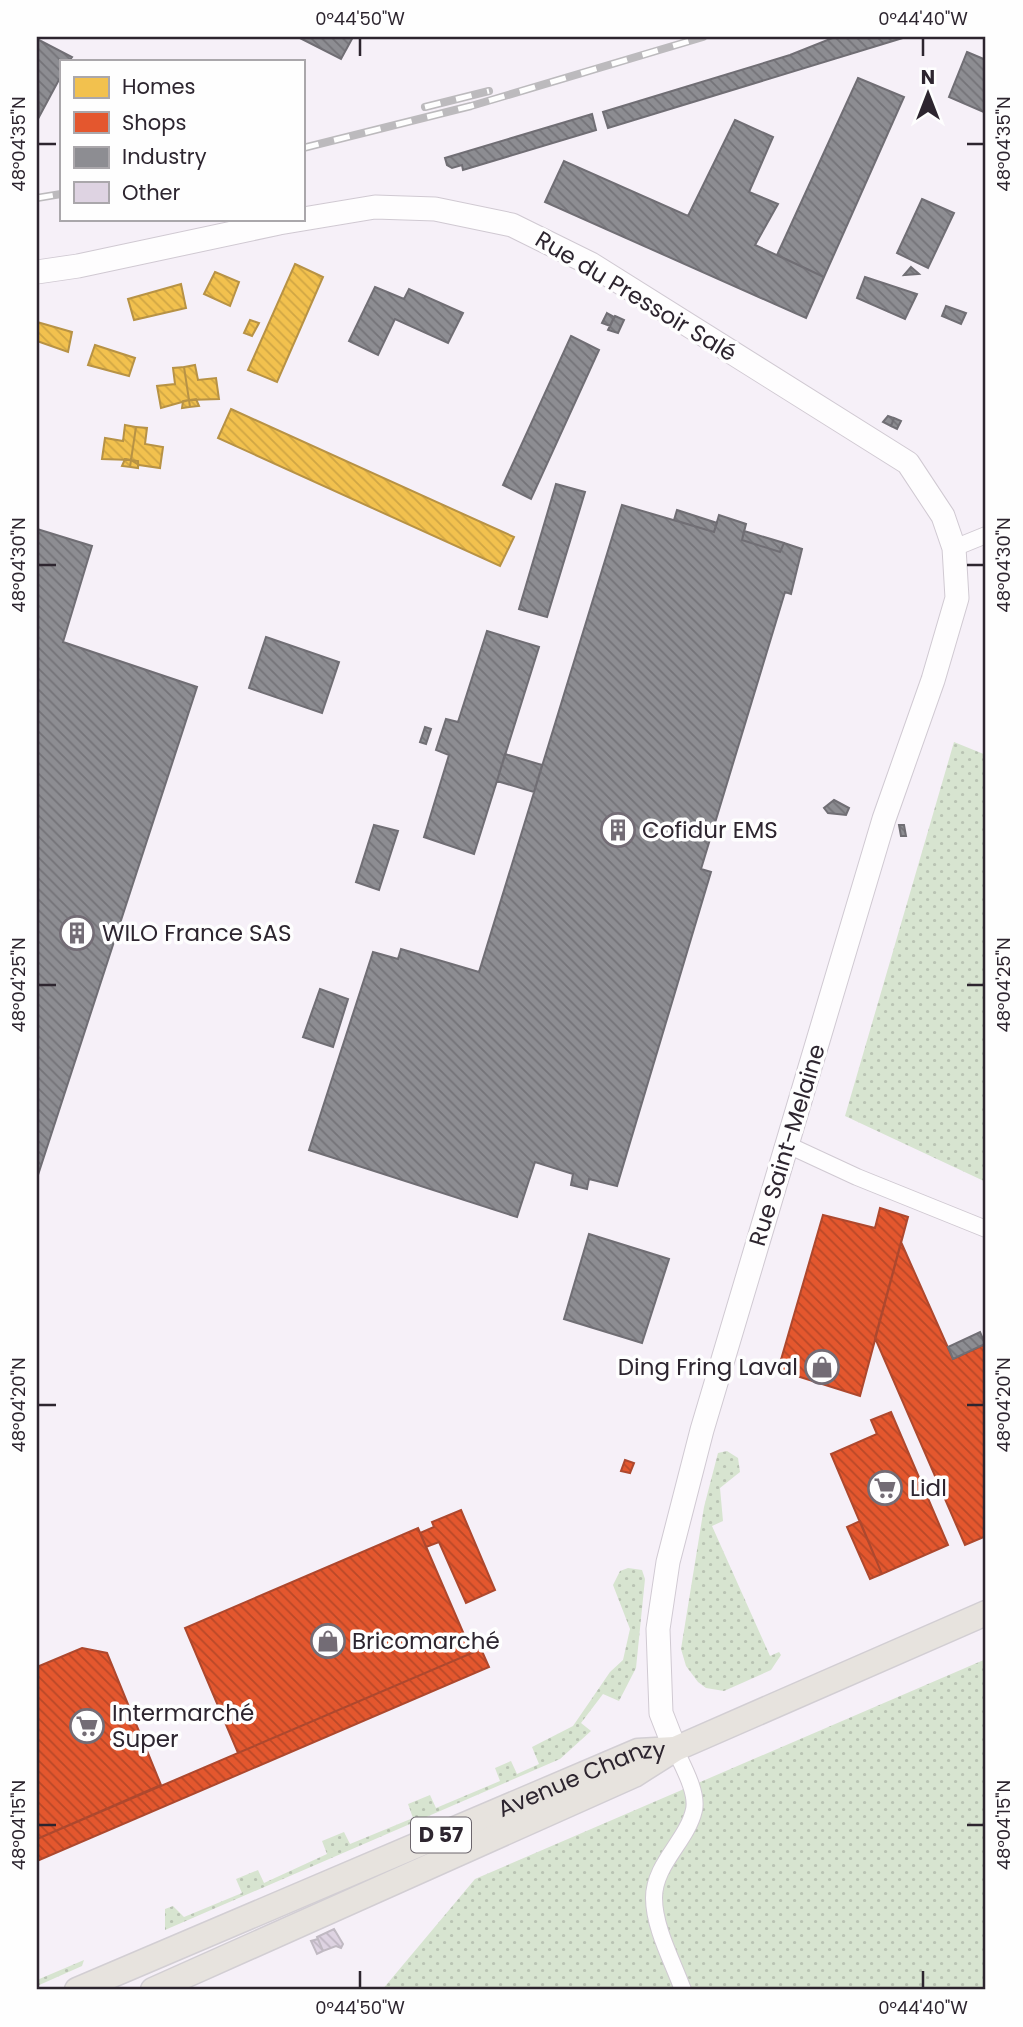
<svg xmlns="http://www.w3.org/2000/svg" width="1023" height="2027" font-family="Poppins,sans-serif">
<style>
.grass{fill:url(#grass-dots)}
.homes{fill:url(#homes-back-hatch);stroke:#b79245;stroke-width:2}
.shops{fill:url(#shops-back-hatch);stroke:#ad482e;stroke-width:2}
.industry{fill:url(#industry-back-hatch);stroke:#706e74;stroke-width:2}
.building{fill:url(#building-back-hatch);stroke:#c0b9c2;stroke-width:2}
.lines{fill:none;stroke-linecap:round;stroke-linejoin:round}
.minor-casing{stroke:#d0c9d2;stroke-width:18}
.secondary-casing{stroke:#d0c9d2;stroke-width:25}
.primary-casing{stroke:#d2ced3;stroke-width:27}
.minor{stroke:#fefdfe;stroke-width:16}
.secondary{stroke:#fefdfe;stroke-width:23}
.primary{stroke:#e7e3de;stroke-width:24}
.rail-casing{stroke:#bcbabd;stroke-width:8}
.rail{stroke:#fefefe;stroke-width:5;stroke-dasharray:16;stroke-linecap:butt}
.ticks{fill:none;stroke:#2d252f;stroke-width:2.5}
.labels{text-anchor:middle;stroke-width:7;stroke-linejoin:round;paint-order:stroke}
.shield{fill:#fefefe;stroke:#6c666d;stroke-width:2}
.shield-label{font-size:21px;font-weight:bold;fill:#2d252f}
.street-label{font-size:23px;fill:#2d252f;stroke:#fefefe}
.poi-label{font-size:23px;fill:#2d252f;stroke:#fefefe;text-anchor:start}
.neatline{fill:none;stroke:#2d252f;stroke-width:2.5}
.ticks-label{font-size:18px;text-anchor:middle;fill:#2d252f}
</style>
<defs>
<pattern id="grass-dots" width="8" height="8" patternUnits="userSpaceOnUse" patternTransform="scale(1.75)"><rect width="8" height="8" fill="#d7e4d0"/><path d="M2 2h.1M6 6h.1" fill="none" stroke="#b9c3b3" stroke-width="1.8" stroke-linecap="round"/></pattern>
<pattern id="homes-back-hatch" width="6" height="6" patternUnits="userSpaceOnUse" patternTransform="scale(1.75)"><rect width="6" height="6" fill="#f2c14e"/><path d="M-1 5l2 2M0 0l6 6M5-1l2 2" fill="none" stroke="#d0a644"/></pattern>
<pattern id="shops-back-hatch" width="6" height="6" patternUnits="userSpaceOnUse" patternTransform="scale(1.75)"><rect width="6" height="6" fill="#e4572e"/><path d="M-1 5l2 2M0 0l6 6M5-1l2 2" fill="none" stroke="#b94828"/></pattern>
<pattern id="industry-back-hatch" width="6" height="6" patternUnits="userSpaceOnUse" patternTransform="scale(1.75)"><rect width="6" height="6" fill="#8d8d92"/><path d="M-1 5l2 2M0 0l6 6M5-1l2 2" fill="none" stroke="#747378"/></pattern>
<pattern id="building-back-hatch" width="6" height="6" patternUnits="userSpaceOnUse" patternTransform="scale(1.75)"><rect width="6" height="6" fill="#ded3e2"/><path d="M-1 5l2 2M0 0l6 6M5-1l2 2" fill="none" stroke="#bfb5c2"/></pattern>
</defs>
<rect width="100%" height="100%" fill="#f6f0f8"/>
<!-- grass -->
<path class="grass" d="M954,742l32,13v427l-141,-66z
M727,1451l11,7 2,14 -20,16 3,33 -11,5 58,130 9,-4 2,3 -10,15 -47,21 -18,-3 -8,-6 -12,-16 -5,-17 23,-142 14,-54z
M628,1568l14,2 3,9 -9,89 -17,33 -16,-7 -22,29 10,8 -31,28 -395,171v-21l8,-3 11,11 58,-24 -6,-14 22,-9 6,13 63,-29 -5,-13 22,-9 6,12 63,-26 -5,-14 22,-9 6,13 64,-27 -5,-13 16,-7 6,13 22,-10 -7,-17 41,-21 37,-54 13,-12 7,-31 -17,-44 7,-14z
M986,1659v331h-604l93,-111z
M84,1960l-2,6 -45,20v-6z"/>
<!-- homes -->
<path class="homes" d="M295,264l28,13 -46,105 -29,-12z
M215,272l24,10 -9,24 -26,-12z
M181,284l5,24 -52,12 -6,-21z
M250,320l9,3 -7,13 -8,-3z
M37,322l35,10 -4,20 -31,-11z
M95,345l40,13 -6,18 -41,-11z
M195,365l3,15 18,-2 3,21 -30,1 -5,-33z
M184,367l5,33 -28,8 -4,-22 18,-2 -2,-16z
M196,399l3,7 -9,1 -1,-7z
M189,400l1,7 -8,1 1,-7z
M231,409l283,128 -14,29 -282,-128z
M125,425l11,2 -5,33 -29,-1 3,-21 18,3z
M136,427l11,1 -2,16 18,3 -3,21 -21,-3 -8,-5z
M125,459l6,1 -1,7 -8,-1z
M131,460l7,1v7l-8,-1z"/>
<!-- shops -->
<path class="shops" d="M880,1208l28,9 -48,179 -82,-26 45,-155 52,13z
M901,1242l52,117 33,-15v192l-21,9 -90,-207z
M891,1412l57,133 -66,29 -51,-120 46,-20 -6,-14z
M625,1460l9,3 -4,10 -9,-2z
M461,1510l34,80 -29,13 -27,-61 -13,5 -6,-14 14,-6 -2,-5z
M860,1521l22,53 -12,5 -23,-52z
M418,1528l54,125 -234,100 -53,-125z
M82,1648l25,5 54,132 -124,54v-172z
M481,1649l8,18 -452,194v-22z"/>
<!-- industry -->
<path class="industry" d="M298,37h55l-12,22z
M835,37h71l-298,91 -5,-16 187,-57z
M37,39l35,18 -3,4h-8v15l-22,41z
M967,52l19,8v53l-37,-16z
M858,78l46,19 -80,180 -47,-22z
M592,114l4,16 -133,40 -1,-5 -10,3 -5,-3 -2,-7z
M735,120l38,17 -24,55 29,12 -23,41 69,32 -18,41 -261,-116 19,-41 124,55z
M922,199l32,14 -26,55 -31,-15z
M911,267l8,7 -15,1z
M865,277l52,17 -12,25 -48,-21z
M375,287l29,12 5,-10 54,24 -15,30 -53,-24 -17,36 -29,-14z
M946,306l20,7 -5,11 -19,-8z
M607,313l7,4 -4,9 -8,-3z
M615,316l9,4 -6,13 -10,-3z
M571,336l28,14 -68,149 -28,-14z
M888,416l6,2 -3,8 -8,-4z
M894,418l7,3 -4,8 -6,-3z
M556,484l29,8 -38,125 -28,-8z
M622,505l92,27 5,-17 27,9 -4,16 38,12 4,-9 18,6 -11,45 -6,-2 -84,277 10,3 -94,314 -28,-7 -2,10 -16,-4 2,-11 -38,-12 -18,55 -208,-67 64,-198 25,7 3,-10 78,23z
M677,510l40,13 -3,9 -40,-12z
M37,529l55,17 -29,96 134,45 -160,491z
M744,531l40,12 -4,9 -38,-12z
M487,631l52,16 -65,207 -50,-17 25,-82 -13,-5 10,-31 12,3z
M266,637l73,25 -17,51 -73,-25z
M425,727l6,2 -5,15 -6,-2z
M505,754l37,11 -8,27 -37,-11z
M834,800l15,8 -3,7 -18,-2 -4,-5z
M374,825l24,6 -19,59 -23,-8z
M899,825h5l2,11h-5z
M320,989l28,10 -15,48 -30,-10z
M589,1234l80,25 -27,84 -78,-24z
M980,1332l5,12 -32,15 -5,-12z"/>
<!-- building -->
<path class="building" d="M334,1929l9,15 -2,4 -5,-2 -13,5 -6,-14z
M318,1939l5,12 -6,3 -6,-13z"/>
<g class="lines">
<!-- minor casing -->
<g class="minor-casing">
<path id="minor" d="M954,548l32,-13
M788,1145l69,32 129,52
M675,1749c7,16 23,43 19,61 -7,31 -40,54 -40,88 0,30 19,64 29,92"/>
</g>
<!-- secondary casing -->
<g class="secondary-casing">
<path id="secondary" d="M37,272l41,-6 201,-43 96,-16 60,2 77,16 79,39 317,199 35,53 11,32 3,50 -24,82 -49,139 -182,611 -34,132 -10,67 3,84 14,36"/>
</g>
<!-- primary casing -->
<g class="primary-casing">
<g id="primary">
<path id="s1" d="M77,1990l561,-239 36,-2"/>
<path d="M153,1990l481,-215 41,-26 311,-136"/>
</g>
</g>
<!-- minor -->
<use href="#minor" class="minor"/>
<!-- secondary -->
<use href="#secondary" class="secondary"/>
<!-- primary -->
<use href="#primary" class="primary"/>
<!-- rail casing -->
<g class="rail-casing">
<path id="rail" d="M425,107l64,-16
M303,148l168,-42 232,-69
M37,198l24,-4"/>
</g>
<!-- rail -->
<use href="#rail" class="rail"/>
</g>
<!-- ticks -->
<path class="ticks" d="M360,38v18M923,38v18M38,144h18M967,144h17M38,565h18M967,565h17M38,985h18M967,985h17M38,1405h18M967,1405h17M38,1825h18M967,1825h17M360,1971v17M923,1971v17"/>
<!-- icons -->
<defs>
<g id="building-ring" transform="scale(1.75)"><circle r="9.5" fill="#fefefe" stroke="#736c75" stroke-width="1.5"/><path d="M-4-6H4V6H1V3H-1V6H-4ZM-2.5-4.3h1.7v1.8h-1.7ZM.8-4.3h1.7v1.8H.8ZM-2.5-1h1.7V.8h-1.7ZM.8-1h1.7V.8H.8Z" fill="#736c75"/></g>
<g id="shop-ring" transform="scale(1.75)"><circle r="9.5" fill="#fefefe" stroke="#736c75" stroke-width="1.5"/><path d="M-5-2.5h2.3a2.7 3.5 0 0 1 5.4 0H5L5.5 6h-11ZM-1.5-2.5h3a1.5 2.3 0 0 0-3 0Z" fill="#736c75"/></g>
<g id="supermarket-ring" transform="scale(1.75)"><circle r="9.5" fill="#fefefe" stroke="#736c75" stroke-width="1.5"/><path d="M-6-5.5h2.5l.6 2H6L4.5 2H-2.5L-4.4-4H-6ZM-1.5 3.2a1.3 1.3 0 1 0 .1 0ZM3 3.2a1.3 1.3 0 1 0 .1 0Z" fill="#736c75"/></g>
</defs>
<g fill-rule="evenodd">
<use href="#building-ring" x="618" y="830"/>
<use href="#building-ring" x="77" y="933"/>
<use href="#shop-ring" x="822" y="1367"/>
<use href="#supermarket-ring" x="885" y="1488"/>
<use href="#shop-ring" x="328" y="1641"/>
<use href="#supermarket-ring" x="87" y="1726"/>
</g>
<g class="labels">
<!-- shield labels -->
<rect class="shield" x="411" y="1817.5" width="60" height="35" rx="5"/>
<g class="shield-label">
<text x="441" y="1842">D 57</text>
</g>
<!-- street labels -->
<g class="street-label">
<text transform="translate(636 296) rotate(31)" y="8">Rue du Pressoir Salé</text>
<text transform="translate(787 1145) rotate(-73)" y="8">Rue Saint-Melaine</text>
<text dy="8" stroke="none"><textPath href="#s1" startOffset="548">Avenue Chanzy</textPath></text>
</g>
<!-- poi labels -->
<g class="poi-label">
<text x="642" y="838">Cofidur EMS</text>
<text x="102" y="941">WILO France SAS</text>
<text x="798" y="1375" text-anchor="end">Ding Fring Laval</text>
<text x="910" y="1496">Lidl</text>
<text x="352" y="1649">Bricomarché</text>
<text x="112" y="1721">Intermarché<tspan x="112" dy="26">Super</tspan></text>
</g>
</g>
<!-- border -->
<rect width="1023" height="2027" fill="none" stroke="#fefefe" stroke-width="77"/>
<!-- legend -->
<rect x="60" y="60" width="245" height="161" fill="#fefefe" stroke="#aaa7ab" stroke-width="2"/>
<rect x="74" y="77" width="35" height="21" fill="#f2c14e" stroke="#aaa7ab" stroke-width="2"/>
<text x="122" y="94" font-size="21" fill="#2d252f">Homes</text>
<rect x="74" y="112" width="35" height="21" fill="#e4572e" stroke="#aaa7ab" stroke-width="2"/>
<text x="122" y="130" font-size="21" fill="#2d252f">Shops</text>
<rect x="74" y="147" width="35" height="21" fill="#8d8d92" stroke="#aaa7ab" stroke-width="2"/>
<text x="122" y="164" font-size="21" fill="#2d252f">Industry</text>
<rect x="74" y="182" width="35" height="21" fill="#ded3e2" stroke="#aaa7ab" stroke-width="2"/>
<text x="122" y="200" font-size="21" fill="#2d252f">Other</text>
<!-- north arrow -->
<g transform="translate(928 94)" stroke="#fefefe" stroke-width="5" paint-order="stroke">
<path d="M0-5L12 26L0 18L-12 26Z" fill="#2d252f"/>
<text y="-10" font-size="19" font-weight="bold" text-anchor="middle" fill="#2d252f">N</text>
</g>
<rect x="38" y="38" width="946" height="1950" class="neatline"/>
<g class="ticks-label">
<text x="360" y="25">0°44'50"W</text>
<text x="923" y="25">0°44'40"W</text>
<text transform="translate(19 144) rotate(-90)" y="6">48°04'35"N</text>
<text transform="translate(1004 144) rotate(-90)" y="6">48°04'35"N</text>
<text transform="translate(19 565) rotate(-90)" y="6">48°04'30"N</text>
<text transform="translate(1004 565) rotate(-90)" y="6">48°04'30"N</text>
<text transform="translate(19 985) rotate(-90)" y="6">48°04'25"N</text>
<text transform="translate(1004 985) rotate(-90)" y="6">48°04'25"N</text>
<text transform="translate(19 1405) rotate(-90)" y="6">48°04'20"N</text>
<text transform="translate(1004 1405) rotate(-90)" y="6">48°04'20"N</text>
<text transform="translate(19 1825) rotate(-90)" y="6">48°04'15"N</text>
<text transform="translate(1004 1825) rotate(-90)" y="6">48°04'15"N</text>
<text x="360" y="2014">0°44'50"W</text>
<text x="923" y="2014">0°44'40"W</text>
</g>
</svg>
